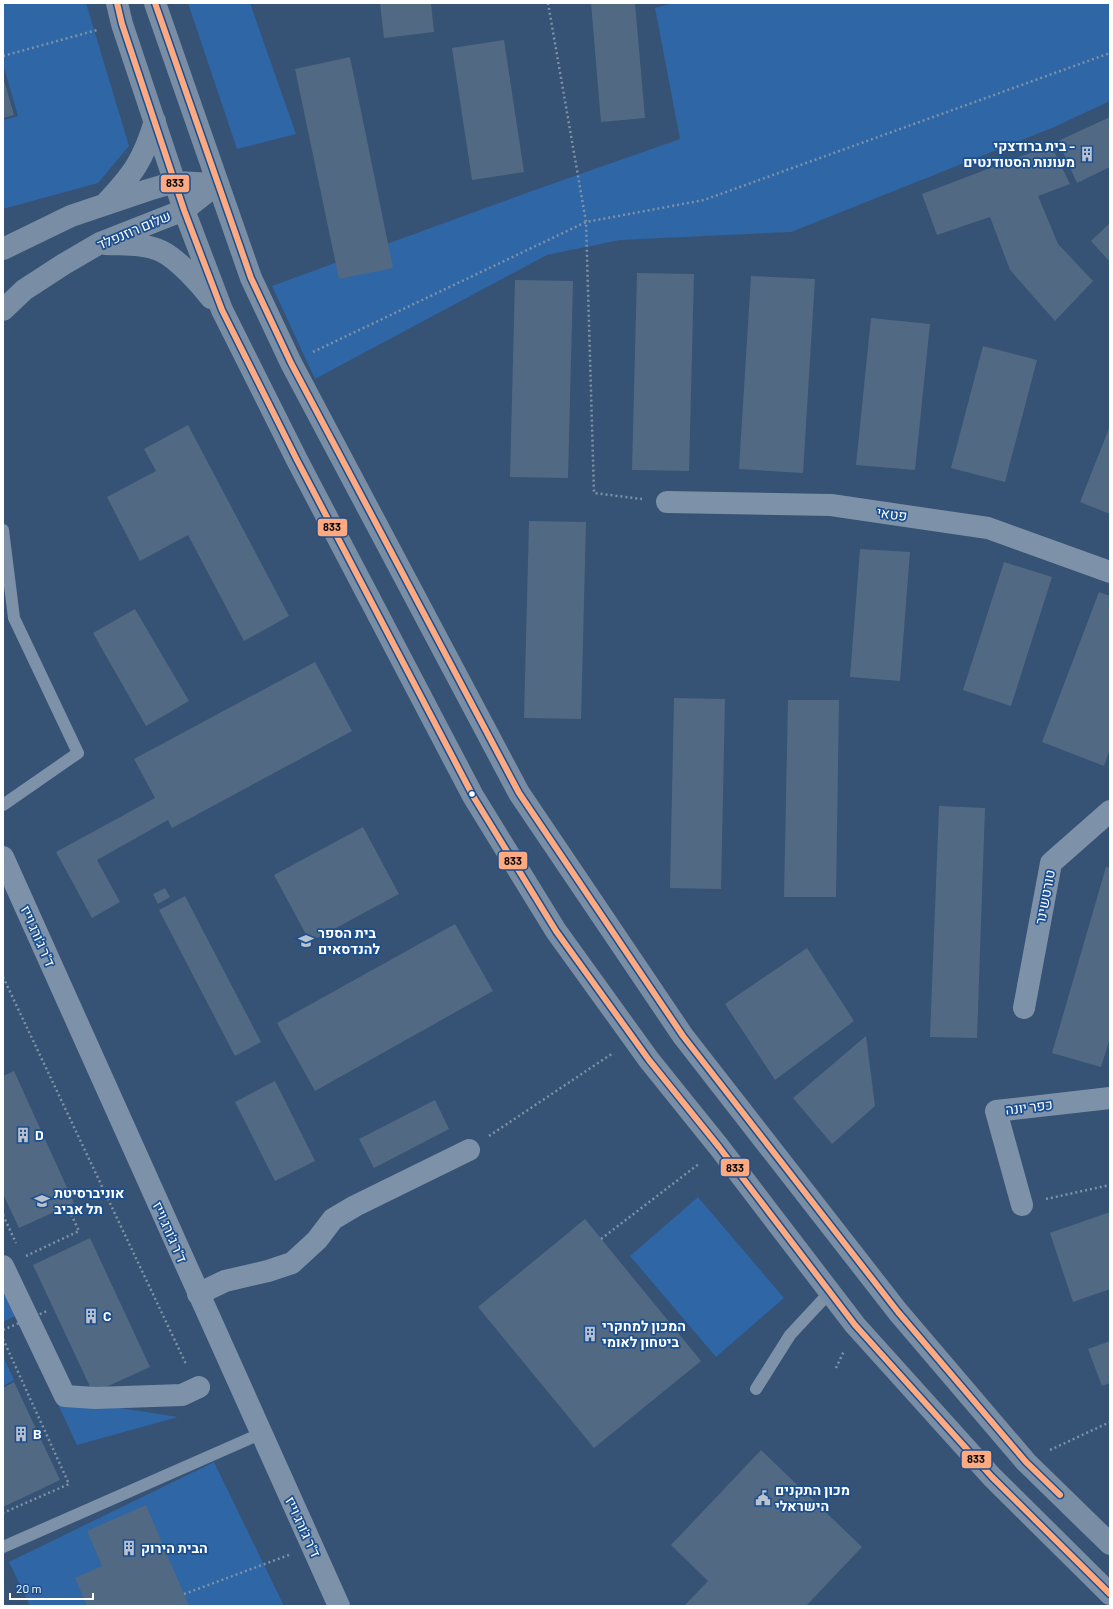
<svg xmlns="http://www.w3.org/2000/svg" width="1113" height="1609" font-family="Barlow,Heebo,sans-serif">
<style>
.green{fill:#2f66a5}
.building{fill:#526984}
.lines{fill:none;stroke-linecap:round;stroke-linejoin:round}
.path{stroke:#7d92a8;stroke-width:2.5;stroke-dasharray:2 3;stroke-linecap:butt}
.lane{stroke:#7d92a8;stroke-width:12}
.street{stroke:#7d92a8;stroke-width:22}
.secondary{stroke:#798da4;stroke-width:22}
.path-bridge{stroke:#7d92a8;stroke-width:2.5;stroke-dasharray:2 3;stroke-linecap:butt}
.bus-1-casing{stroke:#1b4f8f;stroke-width:9}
.bus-1{stroke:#ffa980;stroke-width:6}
.bus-dot{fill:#fff;stroke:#1b4f8f;stroke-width:1.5}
.labels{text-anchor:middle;stroke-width:3.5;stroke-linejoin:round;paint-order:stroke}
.poi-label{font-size:14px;font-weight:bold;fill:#fff;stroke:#1b4f8f;text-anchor:start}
.street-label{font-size:14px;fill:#fff;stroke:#1b4f8f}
.line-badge{stroke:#1b4f8f;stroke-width:1.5}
.pale-badge-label{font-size:11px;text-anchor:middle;font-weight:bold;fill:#111}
</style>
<rect width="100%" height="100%" fill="#365274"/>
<!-- green -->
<path class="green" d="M3,3h83l43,143 -31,37 -95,26v-89l15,-4 -15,-52z
M188,3h62l46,131 -59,15z
M673,3h437v98l-58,27 -261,104 -171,8 -73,15 -232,124 -43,-93 257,-94 151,-53 -25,-131z
M698,1197l86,101 -68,59 -86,-101z
M3,1275l18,38 -18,9z
M3,1356l11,24 -11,6z
M55,1398l123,19 -101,28z
M214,1462l70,144h-254l-21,-44z"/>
<!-- building -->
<path class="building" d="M380,3h51l3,29 -50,6z
M591,3h44l10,115 -44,4z
M504,40l20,132 -52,8 -20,-132z
M350,57l43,211 -54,11 -44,-210z
M3,77l11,38 -11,3z
M1110,117v50l-33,16 -19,-42z
M1051,145l19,39 -32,12 20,48 35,37 -38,40 -45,-51 -20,-53 -53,18 -15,-41z
M1110,223v39l-19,-21z
M637,273l57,1 -5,197 -57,-1z
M751,276l64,3 -12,194 -64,-4z
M515,280l58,1 -5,197 -58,-1z
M871,318l59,6 -15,146 -59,-5z
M983,346l54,14 -32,122 -54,-14z
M188,425l101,191 -45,25 -56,-106 -48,26 -33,-64 49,-26 -12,-22z
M1110,426v88l-30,-12z
M529,521l57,1 -5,197 -57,-1z
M860,549l50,3 -10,129 -50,-4z
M1004,562l48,15 -41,129 -48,-16z
M1099,592l11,4v153l-6,17 -62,-24z
M135,609l54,92 -43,25 -53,-93z
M315,662l37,69 -180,97 -4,-8 -71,40 23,42 -28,16 -36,-66 99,-54 -21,-39z
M674,698l51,1 -4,190 -51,-1z
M788,700h51l-3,197h-52z
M939,806l46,2 -8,230 -47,-1z
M363,827l36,67 -89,48 -36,-67z
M1106,867l4,1v170l-9,29 -49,-14z
M165,888l5,9 -12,7 -5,-10z
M185,896l76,146 -26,14 -76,-146z
M455,924l38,67 -178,100 -38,-68z
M807,948l47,73 -79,59 -50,-76z
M866,1036l9,70 -43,38 -39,-46z
M14,1071l60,132 -55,25 -16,-34v-118z
M275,1081l40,80 -40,20 -40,-79z
M435,1100l14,29 -75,39 -15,-29z
M1110,1212v77l-37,13 -23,-69z
M585,1219l116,142 -107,87 -116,-141z
M90,1238l60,129 -57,26 -60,-128z
M1110,1341v42l-8,3 -14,-37z
M14,1382l46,98 -57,27v-119z
M761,1450l101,97 -56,59h-122l24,-25 -37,-36z
M146,1505l43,101h-102l-12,-28 27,-12 -15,-35z"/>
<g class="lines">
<!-- path -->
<path class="path" d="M548,3l38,219 8,271 48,6
M3,56l94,-26
M313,352l273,-130 118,-22 406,-147
M3,977l183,387
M3,1065v1
M489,1136l124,-83
M1046,1199l64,-14
M3,1215l13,28
M601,1239l99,-76
M26,1256l53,-25 -8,-17
M3,1339l66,145 -66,29
M836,1368l8,-17
M1050,1450l60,-28
M184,1594l105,-39"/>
<!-- lane -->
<path class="lane" d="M3,530l11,88 64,135 -75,52
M756,1389l34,-54 40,-43
M3,1547l257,-113"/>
<!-- street -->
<path class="street" d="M667,502l164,3 157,23 122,44
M3,857l336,749
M1024,1008l27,-145 59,-52
M1022,1205l-26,-94 114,-13
M3,1266l62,130 30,2 87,-3 17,-8
M198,1294l27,-13 43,-10 24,-8 25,-23 16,-21 22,-13 114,-56"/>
<!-- secondary -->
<path class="secondary" d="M117,3l5,21 62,186 38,100 75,150 176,336 83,135 93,129 70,87 136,178 137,152 118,117
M155,3l96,275 40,85 228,430 164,243 215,276 128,150 84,82
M105,204c28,-30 38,-43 50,-83
M105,244c19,1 39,-1 56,7 17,8 39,33 50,47
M3,249l68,-33 77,-26 27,-8 42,2
M3,310l21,-20 40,-26 36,-21 84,-33 33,-26"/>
<!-- path-bridge -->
<path class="path-bridge" d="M3,1330l44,-19"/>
<!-- bus-1 casing -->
<g class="bus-1-casing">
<path id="bus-1" d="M117,3l5,21 62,186 38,100 75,150 176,336 83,135 93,129 70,87 136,178 137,152 118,117
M155,3l96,275 40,85 228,430 164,243 215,276 128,150 34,33"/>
</g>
<!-- bus-1 -->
<use href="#bus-1" class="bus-1"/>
</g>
<!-- icons -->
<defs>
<g id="building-bare" transform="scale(1.2)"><path d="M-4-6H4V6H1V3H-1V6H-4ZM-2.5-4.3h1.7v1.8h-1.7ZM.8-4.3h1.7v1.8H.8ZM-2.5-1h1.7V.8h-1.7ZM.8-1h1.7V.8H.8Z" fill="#b9c2ce" stroke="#1b4f8f" stroke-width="2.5" paint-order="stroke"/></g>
<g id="university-bare" transform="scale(1.2)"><path d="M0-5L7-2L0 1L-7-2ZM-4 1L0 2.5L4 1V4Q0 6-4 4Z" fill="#b9c2ce" stroke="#1b4f8f" stroke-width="2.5" paint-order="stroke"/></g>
<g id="civic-bare" transform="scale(1.2)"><path d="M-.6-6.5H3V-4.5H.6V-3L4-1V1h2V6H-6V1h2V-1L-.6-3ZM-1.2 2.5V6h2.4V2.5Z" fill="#b9c2ce" stroke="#1b4f8f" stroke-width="2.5" paint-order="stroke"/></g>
</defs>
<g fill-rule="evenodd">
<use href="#building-bare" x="1087" y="154"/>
<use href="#university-bare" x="306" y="941"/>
<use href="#building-bare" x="23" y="1135"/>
<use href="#university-bare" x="42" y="1201"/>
<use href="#building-bare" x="91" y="1316"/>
<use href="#building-bare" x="590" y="1334"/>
<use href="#building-bare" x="21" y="1434"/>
<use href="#civic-bare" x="763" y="1498"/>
<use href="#building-bare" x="129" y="1548"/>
</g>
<!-- markers -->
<circle class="bus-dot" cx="472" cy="794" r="3.5"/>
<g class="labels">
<!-- poi labels -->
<g class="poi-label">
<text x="1075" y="151" text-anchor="end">בית ברודצקי -<tspan x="1075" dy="16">מעונות הסטודנטים</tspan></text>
<text x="318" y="938">בית הספר<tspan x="318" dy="16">להנדסאים</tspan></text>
<text x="35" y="1140">D</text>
<text x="54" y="1198">אוניברסיטת<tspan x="54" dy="16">תל אביב</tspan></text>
<text x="103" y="1321">C</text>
<text x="602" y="1331">המכון למחקרי<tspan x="602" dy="16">ביטחון לאומי</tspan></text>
<text x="33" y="1439">B</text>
<text x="775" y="1495">מכון התקנים<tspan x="775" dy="16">הישראלי</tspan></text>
<text x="141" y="1553">הבית הירוק</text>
</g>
<!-- street labels -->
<g class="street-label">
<text transform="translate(134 230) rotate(-23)" y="5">שלום רוזנפלד</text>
<text transform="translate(892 514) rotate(8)" y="5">פטאי</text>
<text transform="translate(1045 897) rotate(-79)" y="5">טורטשינר</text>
<text transform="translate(38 936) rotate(66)" y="5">ד"ר ג'ורג וייז</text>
<text transform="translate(1029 1107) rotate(-7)" y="5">כפר יונה</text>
<text transform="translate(170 1232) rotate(66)" y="5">ד"ר ג'ורג וייז</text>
<text transform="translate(303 1527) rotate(65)" y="5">ד"ר ג'ורג וייז</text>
</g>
</g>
<g class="line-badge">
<rect x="160" y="174" width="30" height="19" rx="4" fill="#ffa980"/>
<rect x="317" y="518" width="31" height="19" rx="4" fill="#ffa980"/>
<rect x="498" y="851" width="30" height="19" rx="4" fill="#ffa980"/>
<rect x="720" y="1158" width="30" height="19" rx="4" fill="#ffa980"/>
<rect x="961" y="1450" width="31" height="19" rx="4" fill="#ffa980"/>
</g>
<g class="pale-badge-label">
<text x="175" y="187">833</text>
<text x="332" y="531">833</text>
<text x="513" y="865">833</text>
<text x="735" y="1172">833</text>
<text x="976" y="1463">833</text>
</g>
<!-- border -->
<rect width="1113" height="1609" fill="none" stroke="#ffffff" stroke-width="8"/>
<!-- scale -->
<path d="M10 1593v6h83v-6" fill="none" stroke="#ffffff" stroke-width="2"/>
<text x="16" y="1593" font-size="12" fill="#ffffff" stroke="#1b4f8f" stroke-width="3" paint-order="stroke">20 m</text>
</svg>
